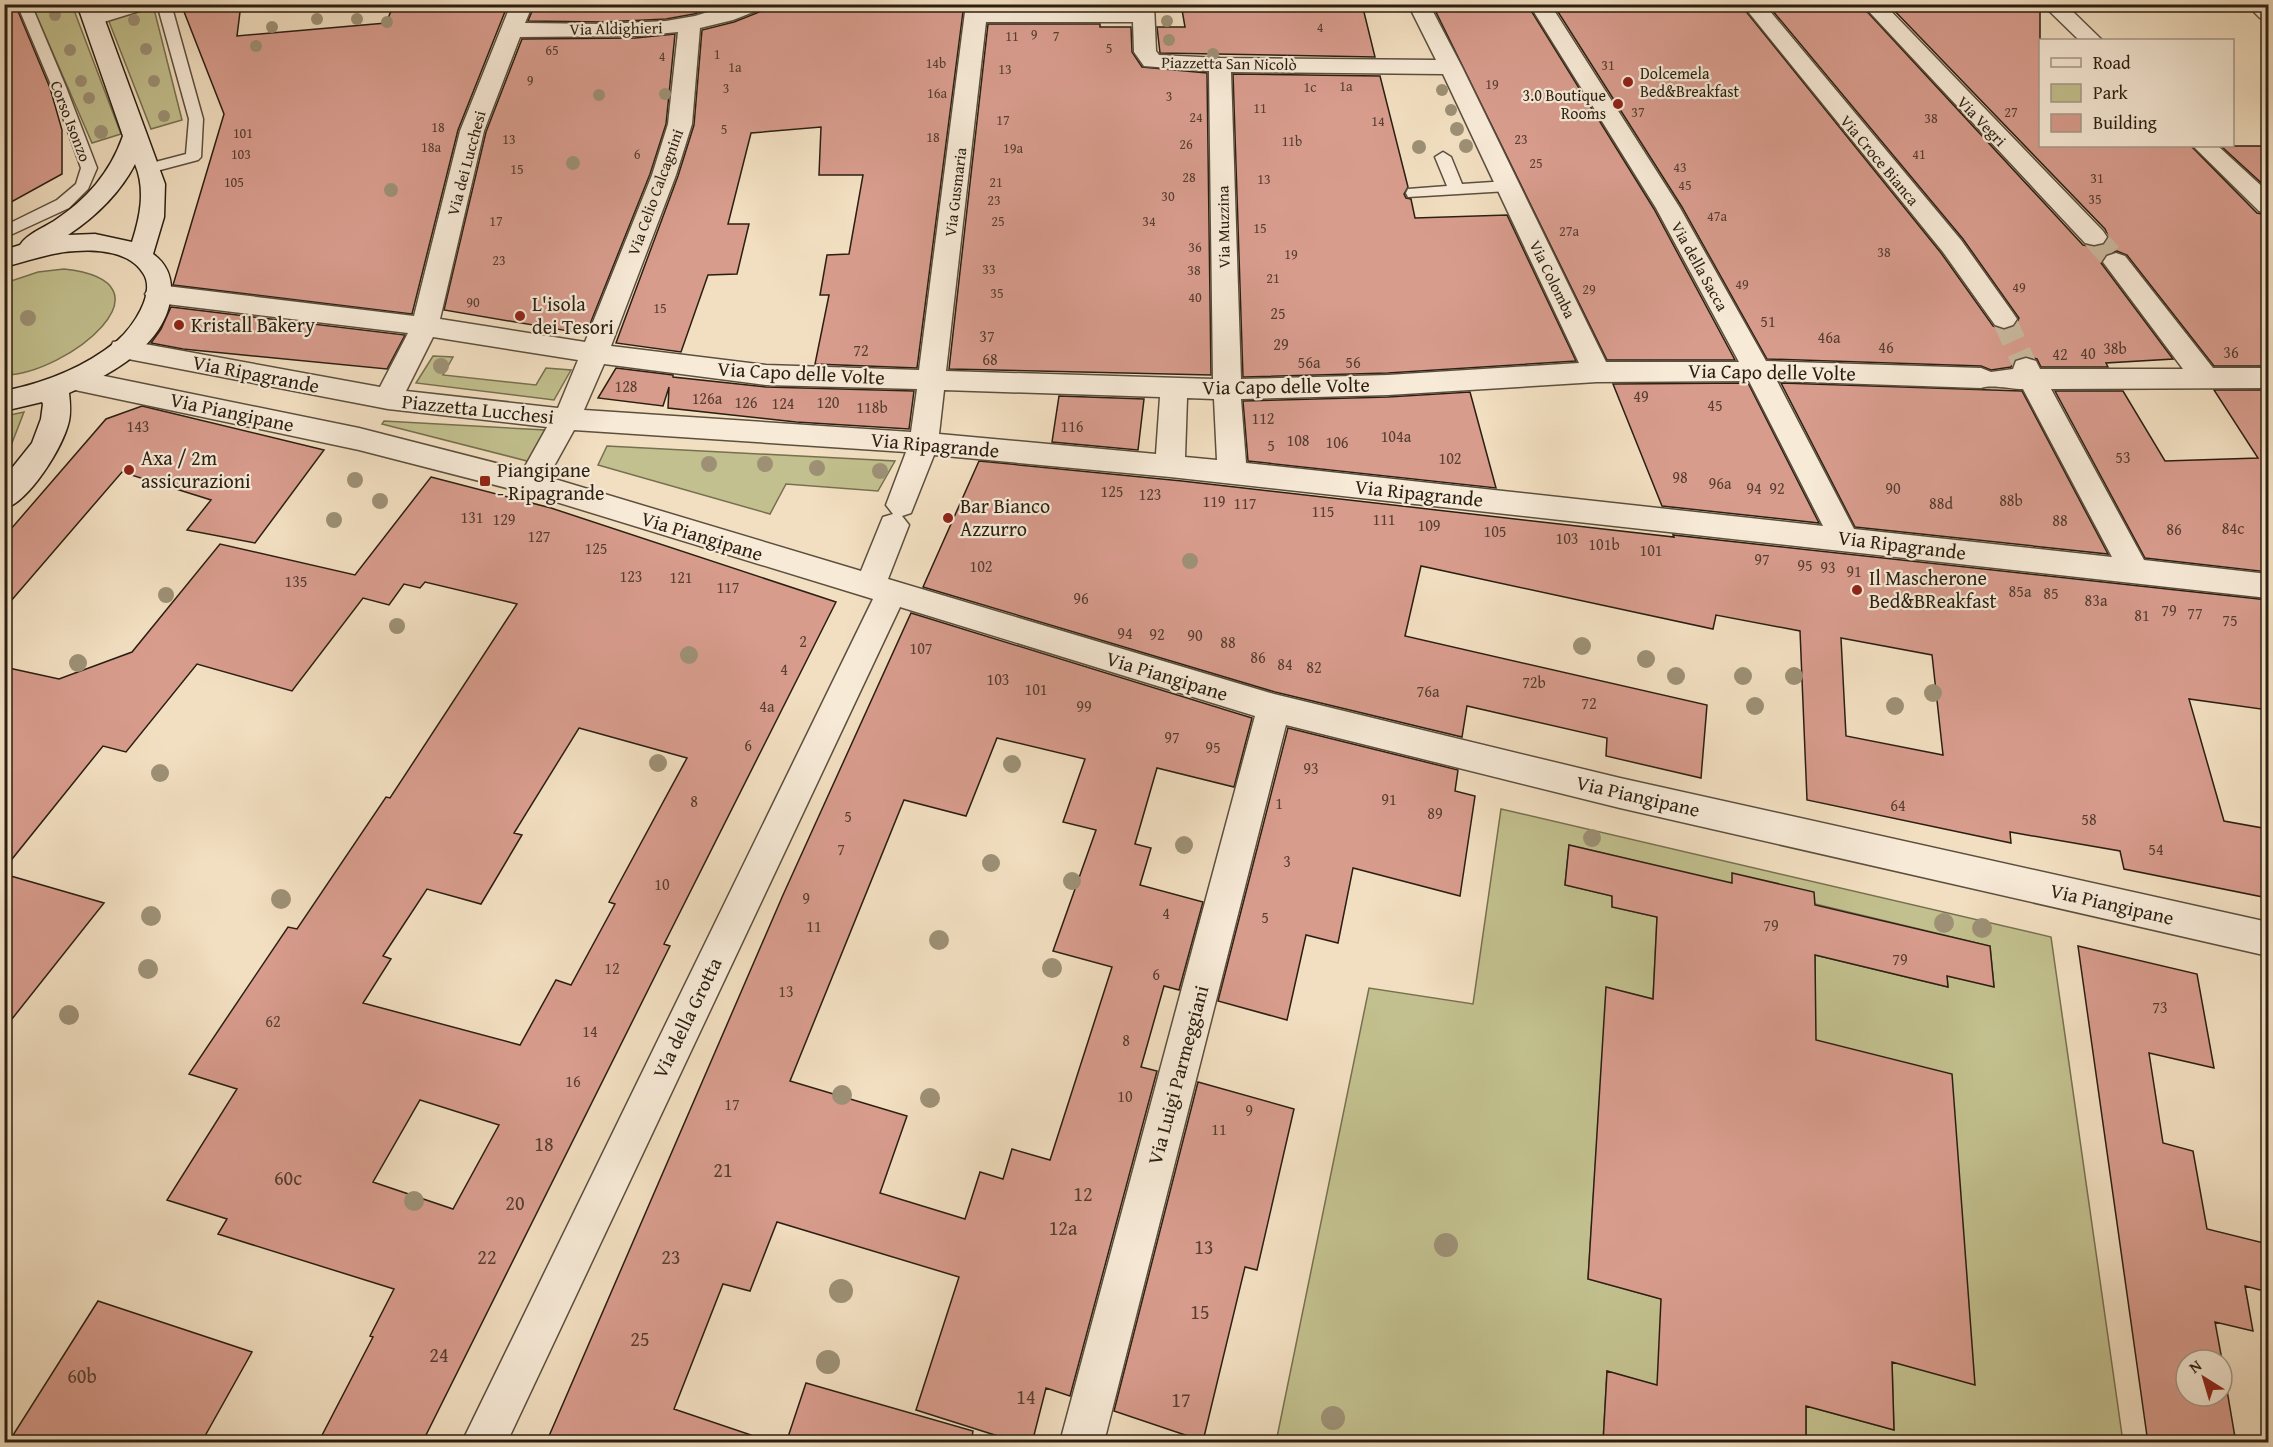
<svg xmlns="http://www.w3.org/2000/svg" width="2273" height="1447" font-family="'Gentium Book Plus',serif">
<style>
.green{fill:#c2c08e;stroke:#767050;stroke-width:1.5}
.building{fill:#d89c8d;stroke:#2a1f12;stroke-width:1.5;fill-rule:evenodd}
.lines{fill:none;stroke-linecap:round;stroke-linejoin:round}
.street-tunnel{stroke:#cab99e;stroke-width:24;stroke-dasharray:24 12;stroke-linecap:butt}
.lane-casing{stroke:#5c4f3e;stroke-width:3}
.street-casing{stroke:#5c4f3e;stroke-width:3}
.secondary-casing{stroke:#2a1f12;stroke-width:3}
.lane{fill:#f7ead7;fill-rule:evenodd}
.street{fill:#f7ead7;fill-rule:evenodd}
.secondary{fill:#f7ead7;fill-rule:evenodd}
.tree{fill:#9d9075}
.poi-dot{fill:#8f2418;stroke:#f7ead7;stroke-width:2}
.labels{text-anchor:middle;stroke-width:4.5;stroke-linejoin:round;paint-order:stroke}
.far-number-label{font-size:14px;fill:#563e31}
.far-street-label{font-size:16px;fill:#2a1f12;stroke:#f7ead7}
.far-poi-label{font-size:16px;fill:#2a1f12;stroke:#f7ead7;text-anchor:start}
.number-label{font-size:16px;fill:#563e31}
.poi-label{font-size:20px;fill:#2a1f12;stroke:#f7ead7;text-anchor:start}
.street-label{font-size:20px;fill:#2a1f12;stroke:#f7ead7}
.near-number-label{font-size:20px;fill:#563e31}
</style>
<rect width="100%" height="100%" fill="#f2dfc1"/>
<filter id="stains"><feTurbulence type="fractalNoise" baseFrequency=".00333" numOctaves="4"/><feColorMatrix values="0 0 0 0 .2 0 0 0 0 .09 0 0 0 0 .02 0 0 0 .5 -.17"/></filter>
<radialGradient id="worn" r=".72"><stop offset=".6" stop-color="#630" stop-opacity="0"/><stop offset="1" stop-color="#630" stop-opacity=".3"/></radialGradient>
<!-- green -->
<path class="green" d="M32,5h40l49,129 -29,9z
M153,5l29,115 -31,9 -43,-110z
M64,269c118,13 3,105 -59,106v-92l33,-11z
M433,356l20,1 -10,18 93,10 10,-17 25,2 -17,30 -138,-17z
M24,412l-19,49v-45z
M384,421l161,9 -14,32 -149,-38z
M607,446l288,15 -17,30 -92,-7 -16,30 -172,-49z
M1501,809l550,128 72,505h-317v-36l88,24 -2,-68 -142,-338 65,-53v-16l133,32 -1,-11 47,10 -4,-40 -421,-101 -4,40 47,11v11l45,10 -4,82 -46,-11 -19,291 73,20 16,92 -70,-20 -4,71h-327l93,-454 104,16z"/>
<!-- building -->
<path class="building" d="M4,4h11l35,84 12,42v44l-58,32z
M181,4h60l-4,32 149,-13 8,-19h114l-50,126 -46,184 -239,-29 51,-171z
M535,4h189l-30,10 -28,5 -62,3 -76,-1z
M765,4h199l-47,364 -102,-4 14,-69h-9l7,-40 22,-1 14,-79h-44l2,-48 -70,6 -23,91h21l-12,50 -29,1 -27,77 -65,-9 62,-167 16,-51 8,-95 32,-8 28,-11z
M990,4h109v3h-109z
M1181,4h181l13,53 -215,-4 -3,-26h28z
M1432,4h95l127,205 81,151h-128z
M1553,4h187l201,249 52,73 10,4 12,-4 4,-8 -56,-79 -196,-235h93l223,241 11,2 9,-2 6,-7 -4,-9 -217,-225h152v142h151l66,67 11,2v151h-54l-87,-111 -10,-4 -12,4 -4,8 72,96 -67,4 2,4h-67l-4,-8 -12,-3 -10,3 -4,8 -20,3 -10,-4 -214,-7 -85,-152z
M988,24h112v3h31l1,25 10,15 65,6 4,302 -262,-6z
M675,34l-9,90 -16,50 -64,160 -142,-24 42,-178 36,-93 113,-1z
M1233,74l147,2 28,111 -4,7 2,4 5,1 4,19 92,-3 69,146 -188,12 -145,4z
M2221,146h47v43z
M171,307l234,28 -18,34 -204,-20 -32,-6 10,-14z
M616,368l57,7v2l93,10 148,4 -5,38 -113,-7 -128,-14 1,-21 -6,19 -65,-8z
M1748,383l71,140 -157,-17 -49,-122z
M1781,383l241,8 86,163 -253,-27z
M2214,390h54v182l-123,-14 -90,-167h68l42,70 93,-3z
M1470,392l26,96 -248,-27 -5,-60 145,-4z
M1059,396l85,3 -6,51 -86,-8z
M142,406l182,44 -69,93 -68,-13 24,-30 -89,-28 -118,137v-72l102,-118z
M979,461l203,20 492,56 -1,-2 595,65v110l-79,-11 35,122 44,8v69l-144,-29 -4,-18 -110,-19 1,11 -204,-43 -7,-169 -84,-16 -3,14 -292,-63 -16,70 302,69 -6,73 -95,-22 1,-18 -140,-32 -5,31 -187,-45 -352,-105zM1841,638l91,17 11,100 -97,-19z
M431,477l120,31 285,94 -172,342 6,2 -248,497h-104l55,-106 -3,-1 24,-47 -176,-55 9,-15 -60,-19 70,-111 -48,-15 99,-147 9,2 89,-132 4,1 127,-194 -92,-22 -5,6 -16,-4 -15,21 -26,-7 -71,93 -95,-27 -71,88 -23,-6 -99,123v-202l55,12 73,-27 88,-108 135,31zM579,728l108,30 -78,144 6,2 -44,81 -15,-5 -36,65 -157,-42 28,-44 -8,-3 44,-67 54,15 41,-69 -8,-2zM420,1100l79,25 -46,84 -80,-27z
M911,613l341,105 -18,69 -77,-19 -22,76 16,4 -11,37 63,17 -24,88 -15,-4 -23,81 16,4 -87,325 -24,-8 -14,55h-12l-104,-33 43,-133 -182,-55 -27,69 -27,-7 -49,125 77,26 -1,8h-204l237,-548zM997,738l88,21 -22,63 33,8 -43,121 59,16 -62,193 -38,-11 -9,30 -23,-7 -15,47 -85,-26 27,-77 -117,-35 114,-281 62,16z
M1288,728l170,42 -3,21 20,5 -15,100 -107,-28 -15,75 -32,-8 -19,85 -69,-19z
M1569,845l163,38v-10l82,19 1,13 175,41 4,41 -47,-11 1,11 -133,-32 1,85 136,34 23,311 -83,-23 2,68 -88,-24v37h-203l4,-72 50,14 4,-86 -73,-20 18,-292 47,12 4,-82 -45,-10v-11l-47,-11z
M4,874l100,29 -100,126z
M2078,946l119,28 17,94 -65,-15 14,90 30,8 14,78 61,15v48l-23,-6 8,45 -38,-9 7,38h-36v36h36v-35l14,82h-88z
M1198,1082l96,27 -37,161 -12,-3 -42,174 -89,-30z
M98,1301l154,51 -51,91h-193z
M806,1383l167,48 -2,12h-185z"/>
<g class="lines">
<!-- street-tunnel -->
<path class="street-tunnel" d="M2094,237l22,25
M2004,319l22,49"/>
<!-- lane casing -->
<g class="lane-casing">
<path id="lane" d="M17,4h14l35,83 31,81 -9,21 -19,19 -65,30v-12l53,-26 19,-16 5,-16 -29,-81z
M157,4h14l32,115 -2,38 -3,3 -49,13 -8,-5 3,-3 42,-11 3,-35z
M1443,152l8,5 11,27 46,-3 8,5 -8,5 -100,6 -2,-4 2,-4 39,-3 -12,-29z"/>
</g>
<!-- street casing -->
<g class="street-casing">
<path id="street" d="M114,4h34l-2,5 -52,16 -8,-2 -3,-5 3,-5z
M511,4h22l-8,19 79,1 62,-3 29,-5 38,-12h30l-2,5 -28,11 -33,8 -8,96 -16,51 -65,171 155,19 153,5 47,-366h22l-1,5h145v-5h22l2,47 3,4 61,3 216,2 -28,-56h21l33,63 144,295h133l-83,-154 -127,-204h21l130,204 86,153 215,7 10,4 22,-3 3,-8 10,-3 10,3 4,8h143l-80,-107 4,-6 9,-3 9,3 88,112h55v20l-217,1 93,171 124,14v24l-1098,-121 -236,-22 -23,58 -9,3 7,9 -21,54 386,115 346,84 648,144v34l-648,-148 -334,-83 -182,717h-44l195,-726 -355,-109 -393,835h-45l411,-843 -343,-105 -171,-44 -284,-60 -10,-3 -4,-7 4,-7 10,-3 284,58 164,42 24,-43 -159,-18 -265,-51 -10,-2 -3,-7 3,-7 10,-2 257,47 28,-54 -250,-30 -9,-3 -4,-6 4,-6 9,-3 256,31 46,-185zM986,22h147l1,30 10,14 65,5 4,308 -267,-8zM678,32l-10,92 -16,51 -67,167 -145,-23 44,-188 36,-94 115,-1zM1231,72l212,2 136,289 -191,12 -147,4zM433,337l145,23 -20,48 -152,-17zM604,364l162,21 151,4 -6,43 -327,-22zM1749,381l74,145 -577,-63 -5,-64 147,-4 209,-13zM1777,381l204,7c11,-4 29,1 42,1l89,168 -258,-28zM944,390l216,7 -4,57 -217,-20zM1187,398l27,1 3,61 -32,-3zM574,430l332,22 -20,53 7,9 -10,3 -22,54 -313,-94z
M1742,4h22l197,236 52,73 4,6 -4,6 -9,3 -9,-3 -52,-73z
M1862,4h22l219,227 4,6 -4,6 -9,2 -9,-2z
M2042,4h23l37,36h-23z
M2246,4h22v15l-8,-1z
M2193,146h25l50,46v21l-9,-2z"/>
</g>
<!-- secondary casing -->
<g class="secondary-casing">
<path id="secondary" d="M77,4h22l66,180 -1,33 -11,37c14,10 19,23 18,40 -4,51 -61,81 -102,99 1,9 2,18 0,28 -6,26 -39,80 -65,88v-31l28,-35 9,-24 2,-15 -1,-2 -38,9v-20c41,-8 81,-24 113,-50 15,-13 40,-48 26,-68 -13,-21 -45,-24 -67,-22 -25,1 -48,10 -72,16v-17l16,-5c7,-11 23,-17 34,-24 33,-22 56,-48 69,-85zM135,164c11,26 5,53 -3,78l-37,-8 -27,1c27,-18 52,-42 67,-71z"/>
</g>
<!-- lane -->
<use href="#lane" class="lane"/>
<!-- street -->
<use href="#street" class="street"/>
<!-- secondary -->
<use href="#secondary" class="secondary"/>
</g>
<!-- trees -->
<g class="tree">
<circle cx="55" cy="15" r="6"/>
<circle cx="317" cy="19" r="6"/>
<circle cx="357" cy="19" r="6"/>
<circle cx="134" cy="20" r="6"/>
<circle cx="1167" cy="21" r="6"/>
<circle cx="387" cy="22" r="6"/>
<circle cx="272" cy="27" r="6"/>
<circle cx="1169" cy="40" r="6"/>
<circle cx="256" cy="46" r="6"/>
<circle cx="146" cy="49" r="6"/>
<circle cx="70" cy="50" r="6"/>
<circle cx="1213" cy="54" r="6"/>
<circle cx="81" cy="81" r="6"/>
<circle cx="154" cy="81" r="6"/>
<circle cx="1442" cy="90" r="6"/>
<circle cx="665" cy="94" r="6"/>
<circle cx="599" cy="95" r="6"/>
<circle cx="89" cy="98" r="6"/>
<circle cx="1451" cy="110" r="6"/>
<circle cx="164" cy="116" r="6"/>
<circle cx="1457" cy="129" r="7"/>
<circle cx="101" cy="132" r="7"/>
<circle cx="1466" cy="146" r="7"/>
<circle cx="1419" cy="147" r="7"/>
<circle cx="573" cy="163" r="7"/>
<circle cx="391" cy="190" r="7"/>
<circle cx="28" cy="318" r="8"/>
<circle cx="441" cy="366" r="8"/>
<circle cx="709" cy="464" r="8"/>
<circle cx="765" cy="464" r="8"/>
<circle cx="817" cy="468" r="8"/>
<circle cx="880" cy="471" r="8"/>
<circle cx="355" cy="480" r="8"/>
<circle cx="380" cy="501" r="8"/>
<circle cx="334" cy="520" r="8"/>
<circle cx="1190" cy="561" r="8"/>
<circle cx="166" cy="595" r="8"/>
<circle cx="397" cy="626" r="8"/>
<circle cx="1582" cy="646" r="9"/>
<circle cx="689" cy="655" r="9"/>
<circle cx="1646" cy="659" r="9"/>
<circle cx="78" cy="663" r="9"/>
<circle cx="1676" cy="676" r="9"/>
<circle cx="1743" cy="676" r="9"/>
<circle cx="1794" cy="676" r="9"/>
<circle cx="1933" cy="693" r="9"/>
<circle cx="1755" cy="706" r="9"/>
<circle cx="1895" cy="706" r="9"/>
<circle cx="658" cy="763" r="9"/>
<circle cx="1012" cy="764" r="9"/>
<circle cx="160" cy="773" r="9"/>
<circle cx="1592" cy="838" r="9"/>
<circle cx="1184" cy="845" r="9"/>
<circle cx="991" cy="863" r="9"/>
<circle cx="1072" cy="881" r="9"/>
<circle cx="281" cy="899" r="10"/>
<circle cx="151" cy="916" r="10"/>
<circle cx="1944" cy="923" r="10"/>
<circle cx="1982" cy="928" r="10"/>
<circle cx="939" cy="940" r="10"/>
<circle cx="1052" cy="968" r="10"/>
<circle cx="148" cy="969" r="10"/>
<circle cx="69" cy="1015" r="10"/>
<circle cx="842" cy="1095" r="10"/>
<circle cx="930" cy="1098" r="10"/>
<circle cx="414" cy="1201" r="10"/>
<circle cx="1446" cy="1245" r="12"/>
<circle cx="841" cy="1291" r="12"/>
<circle cx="828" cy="1362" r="12"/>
<circle cx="1333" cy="1418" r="12"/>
</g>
<!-- markers -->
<g class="poi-dot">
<circle cx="1628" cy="82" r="6"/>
<circle cx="1618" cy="104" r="6"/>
<circle cx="520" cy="316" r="6"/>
<circle cx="179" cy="325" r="6"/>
<circle cx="129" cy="470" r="6"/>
<rect x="479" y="475" width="12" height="12" rx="3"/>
<circle cx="948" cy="518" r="6"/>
<circle cx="1857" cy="590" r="6"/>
</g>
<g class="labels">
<!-- far-number labels -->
<g class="far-number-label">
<text x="1320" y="32">4</text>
<text x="1034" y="39">9</text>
<text x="1012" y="41">11</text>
<text x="1056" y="41">7</text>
<text x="1109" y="53">5</text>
<text x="552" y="55">65</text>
<text x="717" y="59">1</text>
<text x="662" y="61">4</text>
<text x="936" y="68">14b</text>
<text x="1608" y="70">31</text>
<text x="735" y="72">1a</text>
<text x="1005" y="74">13</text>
<text x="530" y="85">9</text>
<text x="1492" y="89">19</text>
<text x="1346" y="91">1a</text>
<text x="1310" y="92">1c</text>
<text x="726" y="93">3</text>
<text x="937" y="98">16a</text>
<text x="1169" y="101">3</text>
<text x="1260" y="113">11</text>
<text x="1638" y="117">37</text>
<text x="2011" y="117">27</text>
<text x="1196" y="122">24</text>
<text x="1931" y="123">38</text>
<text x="1003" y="125">17</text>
<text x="1378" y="126">14</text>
<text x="438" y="132">18</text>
<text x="724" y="134">5</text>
<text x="243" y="138">101</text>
<text x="933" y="142">18</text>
<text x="509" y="144">13</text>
<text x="1521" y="144">23</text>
<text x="1292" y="146">11b</text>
<text x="1186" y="149">26</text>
<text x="431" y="152">18a</text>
<text x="1013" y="153">19a</text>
<text x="241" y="159">103</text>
<text x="637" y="159">6</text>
<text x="1919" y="159">41</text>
<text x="1536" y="168">25</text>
<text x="1680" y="172">43</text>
<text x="517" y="174">15</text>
<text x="1189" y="182">28</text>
<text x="2097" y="183">31</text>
<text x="1264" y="184">13</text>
<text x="234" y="187">105</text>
<text x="996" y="187">21</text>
<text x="1685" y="190">45</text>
<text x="1168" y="201">30</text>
<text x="2095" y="204">35</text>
<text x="994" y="205">23</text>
<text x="1717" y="221">47a</text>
<text x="496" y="226">17</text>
<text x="998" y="226">25</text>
<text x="1149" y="226">34</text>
<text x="1260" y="233">15</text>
<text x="1569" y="236">27a</text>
<text x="1195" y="252">36</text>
<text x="1884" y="257">38</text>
<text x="1291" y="259">19</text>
<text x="499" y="265">23</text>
<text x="989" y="274">33</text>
<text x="1194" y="275">38</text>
<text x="1273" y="283">21</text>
<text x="1742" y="289">49</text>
<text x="2019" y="292">49</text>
<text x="1589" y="294">29</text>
<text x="997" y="298">35</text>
<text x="1195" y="302">40</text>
<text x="473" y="307">90</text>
<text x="660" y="313">15</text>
</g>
<!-- far-street labels -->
<g class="far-street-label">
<text transform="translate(616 28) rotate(-1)" y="6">Via Aldighieri</text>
<text transform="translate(1229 63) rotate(1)" y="6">Piazzetta San Nicolò</text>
<text transform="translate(71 121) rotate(69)" y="6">Corso Isonzo</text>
<text transform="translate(1982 121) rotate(46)" y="6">Via Vegri</text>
<text transform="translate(1880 160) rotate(50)" y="6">Via Croce Bianca</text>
<text transform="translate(466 163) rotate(-75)" y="6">Via dei Lucchesi</text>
<text transform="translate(655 192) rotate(-70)" y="6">Via Celio Calcagnini</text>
<text transform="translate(955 192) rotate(-83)" y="6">Via Gusmaria</text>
<text transform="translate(1223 227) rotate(-91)" y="6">Via Muzzina</text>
<text transform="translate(1700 266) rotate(61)" y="6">Via della Sacca</text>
<text transform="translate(1553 279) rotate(64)" y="6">Via Colomba</text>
</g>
<!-- far-poi labels -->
<g class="far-poi-label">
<text x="1640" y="79">Dolcemela<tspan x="1640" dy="18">Bed&amp;Breakfast</tspan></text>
<text x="1606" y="101" text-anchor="end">3.0 Boutique<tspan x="1606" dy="18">Rooms</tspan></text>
</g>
<!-- number labels -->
<g class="number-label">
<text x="1278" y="319">25</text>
<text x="1768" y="327">51</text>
<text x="987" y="342">37</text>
<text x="1829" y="343">46a</text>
<text x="1281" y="350">29</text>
<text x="1886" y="353">46</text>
<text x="2115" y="354">38b</text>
<text x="861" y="356">72</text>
<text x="2231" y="358">36</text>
<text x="2088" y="359">40</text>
<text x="2060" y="360">42</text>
<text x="990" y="365">68</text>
<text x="1309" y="368">56a</text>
<text x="1353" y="368">56</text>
<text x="626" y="392">128</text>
<text x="1641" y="402">49</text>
<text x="707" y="404">126a</text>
<text x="746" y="408">126</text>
<text x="828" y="408">120</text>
<text x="783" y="409">124</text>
<text x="1715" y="411">45</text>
<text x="872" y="413">118b</text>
<text x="1263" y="424">112</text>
<text x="138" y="432">143</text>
<text x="1072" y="432">116</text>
<text x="1396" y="442">104a</text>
<text x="1298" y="446">108</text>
<text x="1337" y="448">106</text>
<text x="1271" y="451">5</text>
<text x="2123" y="463">53</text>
<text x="1450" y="464">102</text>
<text x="1680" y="483">98</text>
<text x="1720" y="489">96a</text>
<text x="1754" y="494">94</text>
<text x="1777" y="494">92</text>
<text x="1893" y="494">90</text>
<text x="1112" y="497">125</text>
<text x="1150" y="500">123</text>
<text x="2011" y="506">88b</text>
<text x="1214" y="507">119</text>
<text x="1245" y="509">117</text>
<text x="1941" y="509">88d</text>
<text x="1323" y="517">115</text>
<text x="472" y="523">131</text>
<text x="504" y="525">129</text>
<text x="1384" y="525">111</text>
<text x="2060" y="526">88</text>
<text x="1429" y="531">109</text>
<text x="2233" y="534">84c</text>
<text x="2174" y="535">86</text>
<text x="1495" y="537">105</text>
<text x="539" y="542">127</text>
<text x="1567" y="544">103</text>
<text x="1604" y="550">101b</text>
<text x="596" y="554">125</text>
<text x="1651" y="556">101</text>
<text x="1762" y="565">97</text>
<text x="1805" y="571">95</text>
<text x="981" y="572">102</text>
<text x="1828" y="573">93</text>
<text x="1854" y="577">91</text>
<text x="631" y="582">123</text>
<text x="681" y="583">121</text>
<text x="296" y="587">135</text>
<text x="728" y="593">117</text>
<text x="2020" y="597">85a</text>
<text x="2051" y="599">85</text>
<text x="1081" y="604">96</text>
<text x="2096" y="606">83a</text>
<text x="2169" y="616">79</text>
<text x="2195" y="619">77</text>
<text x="2142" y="621">81</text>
<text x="2230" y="626">75</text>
<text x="1125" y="639">94</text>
<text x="1157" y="640">92</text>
<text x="1195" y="641">90</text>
<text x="803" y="647">2</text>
<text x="1228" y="648">88</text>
<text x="921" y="654">107</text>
<text x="1258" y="663">86</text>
<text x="1285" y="670">84</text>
<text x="1314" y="673">82</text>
<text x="784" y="675">4</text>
<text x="998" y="685">103</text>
<text x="1534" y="688">72b</text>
<text x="1036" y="695">101</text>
<text x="1428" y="697">76a</text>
<text x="1589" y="709">72</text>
<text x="767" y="712">4a</text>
<text x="1084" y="712">99</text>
<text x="1172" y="743">97</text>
<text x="748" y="751">6</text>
<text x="1213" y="753">95</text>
<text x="1311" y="774">93</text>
<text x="1389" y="805">91</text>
<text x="694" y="807">8</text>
<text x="1279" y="809">1</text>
<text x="1898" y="811">64</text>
<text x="1435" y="819">89</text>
<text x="848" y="822">5</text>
<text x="2089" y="825">58</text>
<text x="841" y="855">7</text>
<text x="2156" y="855">54</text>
<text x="1287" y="867">3</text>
<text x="662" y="890">10</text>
<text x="806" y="904">9</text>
<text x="1166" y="919">4</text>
<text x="1265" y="923">5</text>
<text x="1771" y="931">79</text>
<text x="814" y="932">11</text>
<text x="1900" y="965">79</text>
<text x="612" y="974">12</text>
<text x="1156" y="980">6</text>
<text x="786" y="997">13</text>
<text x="2160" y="1013">73</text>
<text x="273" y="1027">62</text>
<text x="590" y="1037">14</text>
<text x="1126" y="1046">8</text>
<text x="573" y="1087">16</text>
<text x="1125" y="1102">10</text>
<text x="732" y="1110">17</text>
<text x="1249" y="1116">9</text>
<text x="1219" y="1135">11</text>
</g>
<!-- poi labels -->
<g class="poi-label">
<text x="532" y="311">L'isola<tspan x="532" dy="23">dei Tesori</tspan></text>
<text x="191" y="332">Kristall Bakery</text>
<text x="141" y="465">Axa / 2m<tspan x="141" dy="23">assicurazioni</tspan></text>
<text x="497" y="477">Piangipane<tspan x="497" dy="23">- Ripagrande</tspan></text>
<text x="960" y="513">Bar Bianco<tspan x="960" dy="23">Azzurro</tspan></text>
<text x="1869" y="585">Il Mascherone<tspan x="1869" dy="23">Bed&amp;BReakfast</tspan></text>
</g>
<!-- street labels -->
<g class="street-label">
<text transform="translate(1772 372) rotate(1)" y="7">Via Capo delle Volte</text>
<text transform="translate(801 373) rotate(3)" y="7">Via Capo delle Volte</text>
<text transform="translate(256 374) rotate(11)" y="7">Via Ripagrande</text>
<text transform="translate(1286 386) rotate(-1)" y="7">Via Capo delle Volte</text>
<text transform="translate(478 409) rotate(6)" y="7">Piazzetta Lucchesi</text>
<text transform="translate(232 412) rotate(12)" y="7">Via Piangipane</text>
<text transform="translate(935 445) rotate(5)" y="7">Via Ripagrande</text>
<text transform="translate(1419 493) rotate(6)" y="7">Via Ripagrande</text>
<text transform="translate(702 536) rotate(17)" y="7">Via Piangipane</text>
<text transform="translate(1902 545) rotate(7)" y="7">Via Ripagrande</text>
<text transform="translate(1167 676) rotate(17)" y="7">Via Piangipane</text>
<text transform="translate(1638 796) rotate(13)" y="7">Via Piangipane</text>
<text transform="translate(2112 904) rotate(13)" y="7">Via Piangipane</text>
<text transform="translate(687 1018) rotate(-64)" y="7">Via della Grotta</text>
<text transform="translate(1178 1075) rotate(-75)" y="7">Via Luigi Parmeggiani</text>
</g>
<!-- near-number labels -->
<g class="near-number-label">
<text x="544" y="1151">18</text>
<text x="723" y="1177">21</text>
<text x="288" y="1185">60c</text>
<text x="1083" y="1201">12</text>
<text x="515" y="1210">20</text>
<text x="1063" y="1235">12a</text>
<text x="1204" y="1254">13</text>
<text x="487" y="1264">22</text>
<text x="671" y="1264">23</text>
<text x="1200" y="1319">15</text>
<text x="640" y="1346">25</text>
<text x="439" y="1362">24</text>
<text x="82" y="1383">60b</text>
<text x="1026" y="1404">14</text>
<text x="1181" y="1407">17</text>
</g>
</g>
<!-- margin -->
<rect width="2273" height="1447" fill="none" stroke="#f2dfc1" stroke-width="24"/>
<rect x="6" y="6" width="2261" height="1435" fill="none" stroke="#2a1f12" stroke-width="3"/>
<rect x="12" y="12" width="2249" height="1423" fill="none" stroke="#2a1f12" stroke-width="1.5"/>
<!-- legend -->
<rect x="2039" y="39" width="195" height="108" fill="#f7ead7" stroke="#a59988" stroke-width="1.5"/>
<rect x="2051" y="58" width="30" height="9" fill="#f7ead7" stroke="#a59988" stroke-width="1.5"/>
<text x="2093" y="69" font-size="18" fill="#2a1f12">Road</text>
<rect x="2051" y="84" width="30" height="18" fill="#c2c08e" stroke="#a59988" stroke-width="1.5"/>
<text x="2093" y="99" font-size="18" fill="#2a1f12">Park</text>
<rect x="2051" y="114" width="30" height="18" fill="#d89c8d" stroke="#a59988" stroke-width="1.5"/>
<text x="2093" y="129" font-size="18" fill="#2a1f12">Building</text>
<!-- north arrow -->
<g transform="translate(2204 1378) rotate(323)"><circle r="28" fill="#f7ead7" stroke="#a59988" stroke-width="1.5"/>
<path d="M0-4.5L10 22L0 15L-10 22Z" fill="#8f2418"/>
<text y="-9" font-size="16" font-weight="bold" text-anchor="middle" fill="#2a1f12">N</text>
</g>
<rect width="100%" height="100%" filter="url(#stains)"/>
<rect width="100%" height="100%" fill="url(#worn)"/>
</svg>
